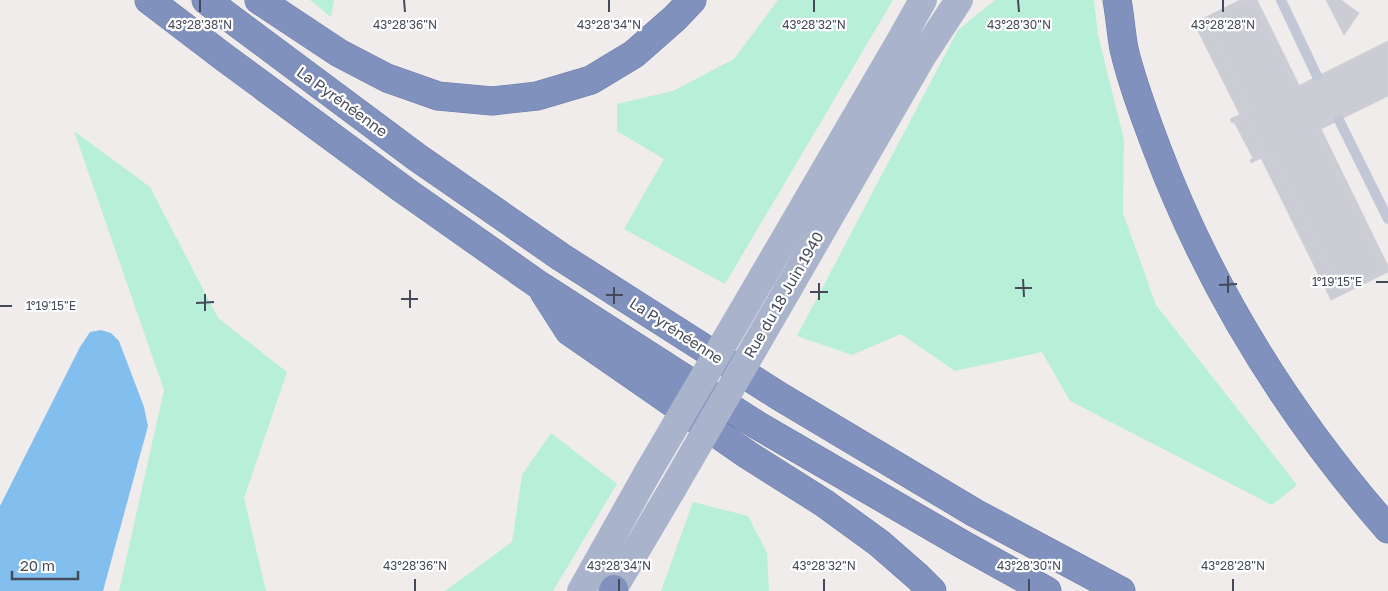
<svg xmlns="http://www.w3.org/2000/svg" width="1388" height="591" font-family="'Golos Text',sans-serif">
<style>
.green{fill:#b7efd9}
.water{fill:#82bfee}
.building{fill:#cbccd4;stroke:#cfd0d8}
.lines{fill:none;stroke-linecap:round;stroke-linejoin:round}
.motorway-casing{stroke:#6c7ca9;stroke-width:29}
.service{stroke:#c1c7d4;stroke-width:10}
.primary{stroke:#aab3cc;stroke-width:28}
.motorway{stroke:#8191bd;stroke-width:28}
.primary-bridge{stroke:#aab3cc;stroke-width:28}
.ticks{fill:none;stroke:#444a59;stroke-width:2}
.labels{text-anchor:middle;stroke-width:4.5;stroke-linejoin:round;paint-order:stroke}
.street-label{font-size:15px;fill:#444a59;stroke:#fff}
.ticks-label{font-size:12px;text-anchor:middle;fill:#444a59;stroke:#fff;stroke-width:4.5;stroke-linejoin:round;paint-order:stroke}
</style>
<rect width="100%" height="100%" fill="#efeceb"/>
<!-- green -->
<path class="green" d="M310,0h24l-3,17z
M778,0h115l-168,284 -101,-55 40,-70 -47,-28v-27l56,-13 61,-32z
M995,0h99l4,35 26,105 -1,73 33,92 141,180 -25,20 -202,-104 -28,-49 -87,19 -54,-37 -49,21 -55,-19 161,-306z
M74,131l76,56 68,131 69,54 -43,126 22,93h-147l45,-201z
M551,433l66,51 -64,107h-108l67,-49 10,-67z
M693,502l55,14 19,37 2,38h-108z"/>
<!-- water -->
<path class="water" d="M101,330l10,3 8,8 25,66 4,19 -45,165h-103v-85l80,-159 10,-15z"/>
<!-- building -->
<path class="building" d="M1240,0h9l-43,21 44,89 -10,5 -46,-92z
M1249,0h4l43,87 92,-46v55l-71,35 68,139 -44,22 -69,-139 -21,10 -1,-3 15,-7 -19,-37 -14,7 -2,-4 20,-9 -44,-89z
M1253,0h4l42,85 -3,2z
M1326,0h15l18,13 -15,22z
M1246,116l19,37 -12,5 -19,-36z
M1321,129l67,137v6l-57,28 -70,-142 11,-5 69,139 44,-22 -68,-139z"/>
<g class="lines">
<!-- motorway casing -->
<g class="motorway-casing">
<path id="motorway" d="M149,0l76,58 179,132 135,95 218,140 205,119 85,47
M206,0l212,158 143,99 218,139 196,117 146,78
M259,0l80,53 48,25 51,18 54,5 45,-5 54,-16 43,-26 41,-36 17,-18
M1117,0c3,16 4,33 7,49 8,34 21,68 33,100 53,140 133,268 231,380
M544,292l25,39 179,124 76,48 55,40 39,34 14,14
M613,591l1,-2"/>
</g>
<!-- service -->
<path class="service" d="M1281,0l36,76
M1339,120l49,99"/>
<!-- primary -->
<path class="primary" d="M763,276l137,-235 23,-41
M787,291l136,-236 36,-55
M581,591l67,-119
M612,591l61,-103"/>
<!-- motorway -->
<use href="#motorway" class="motorway"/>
<!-- primary-bridge -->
<path class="primary-bridge" d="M648,472l115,-196
M673,488l114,-197"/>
</g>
<!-- ticks -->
<path class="ticks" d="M200,0v12M404,0l1,12M609,0v12M814,0v12M1018,0l1,12M1223,0v12M1228,276v17M1023,279l1,18M1376,282h12M819,283v17M1219,285l18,-1M614,287v17M1015,288h17M410,290v18M810,292h18M205,294v17M606,295h17M401,299h17M196,303l18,-1M0,306h12M415,579v12M619,579v12M824,579v12M1029,579v12M1233,579v12"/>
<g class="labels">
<!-- street labels -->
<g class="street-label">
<text transform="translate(342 102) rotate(36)" y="5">La Pyrénéenne</text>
<text transform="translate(784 295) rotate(-60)" y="5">Rue du 18 Juin 1940</text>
<text transform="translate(676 331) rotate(33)" y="5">La Pyrénéenne</text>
</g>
</g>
<g class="ticks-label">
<text x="200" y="29">43°28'38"N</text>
<text x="405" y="29">43°28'36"N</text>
<text x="609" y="29">43°28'34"N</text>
<text x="814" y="29">43°28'32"N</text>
<text x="1019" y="29">43°28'30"N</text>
<text x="1223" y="29">43°28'28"N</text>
<text x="1337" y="286">1°19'15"E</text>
<text x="51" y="310">1°19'15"E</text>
<text x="415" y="570">43°28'36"N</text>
<text x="619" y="570">43°28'34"N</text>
<text x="824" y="570">43°28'32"N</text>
<text x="1029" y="570">43°28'30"N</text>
<text x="1233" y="570">43°28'28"N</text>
</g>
<!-- scale -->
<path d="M12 571v8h66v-8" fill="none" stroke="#444a59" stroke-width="2.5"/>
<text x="20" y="571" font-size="15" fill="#444a59" stroke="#ffffff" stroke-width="4" paint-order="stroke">20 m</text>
</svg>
